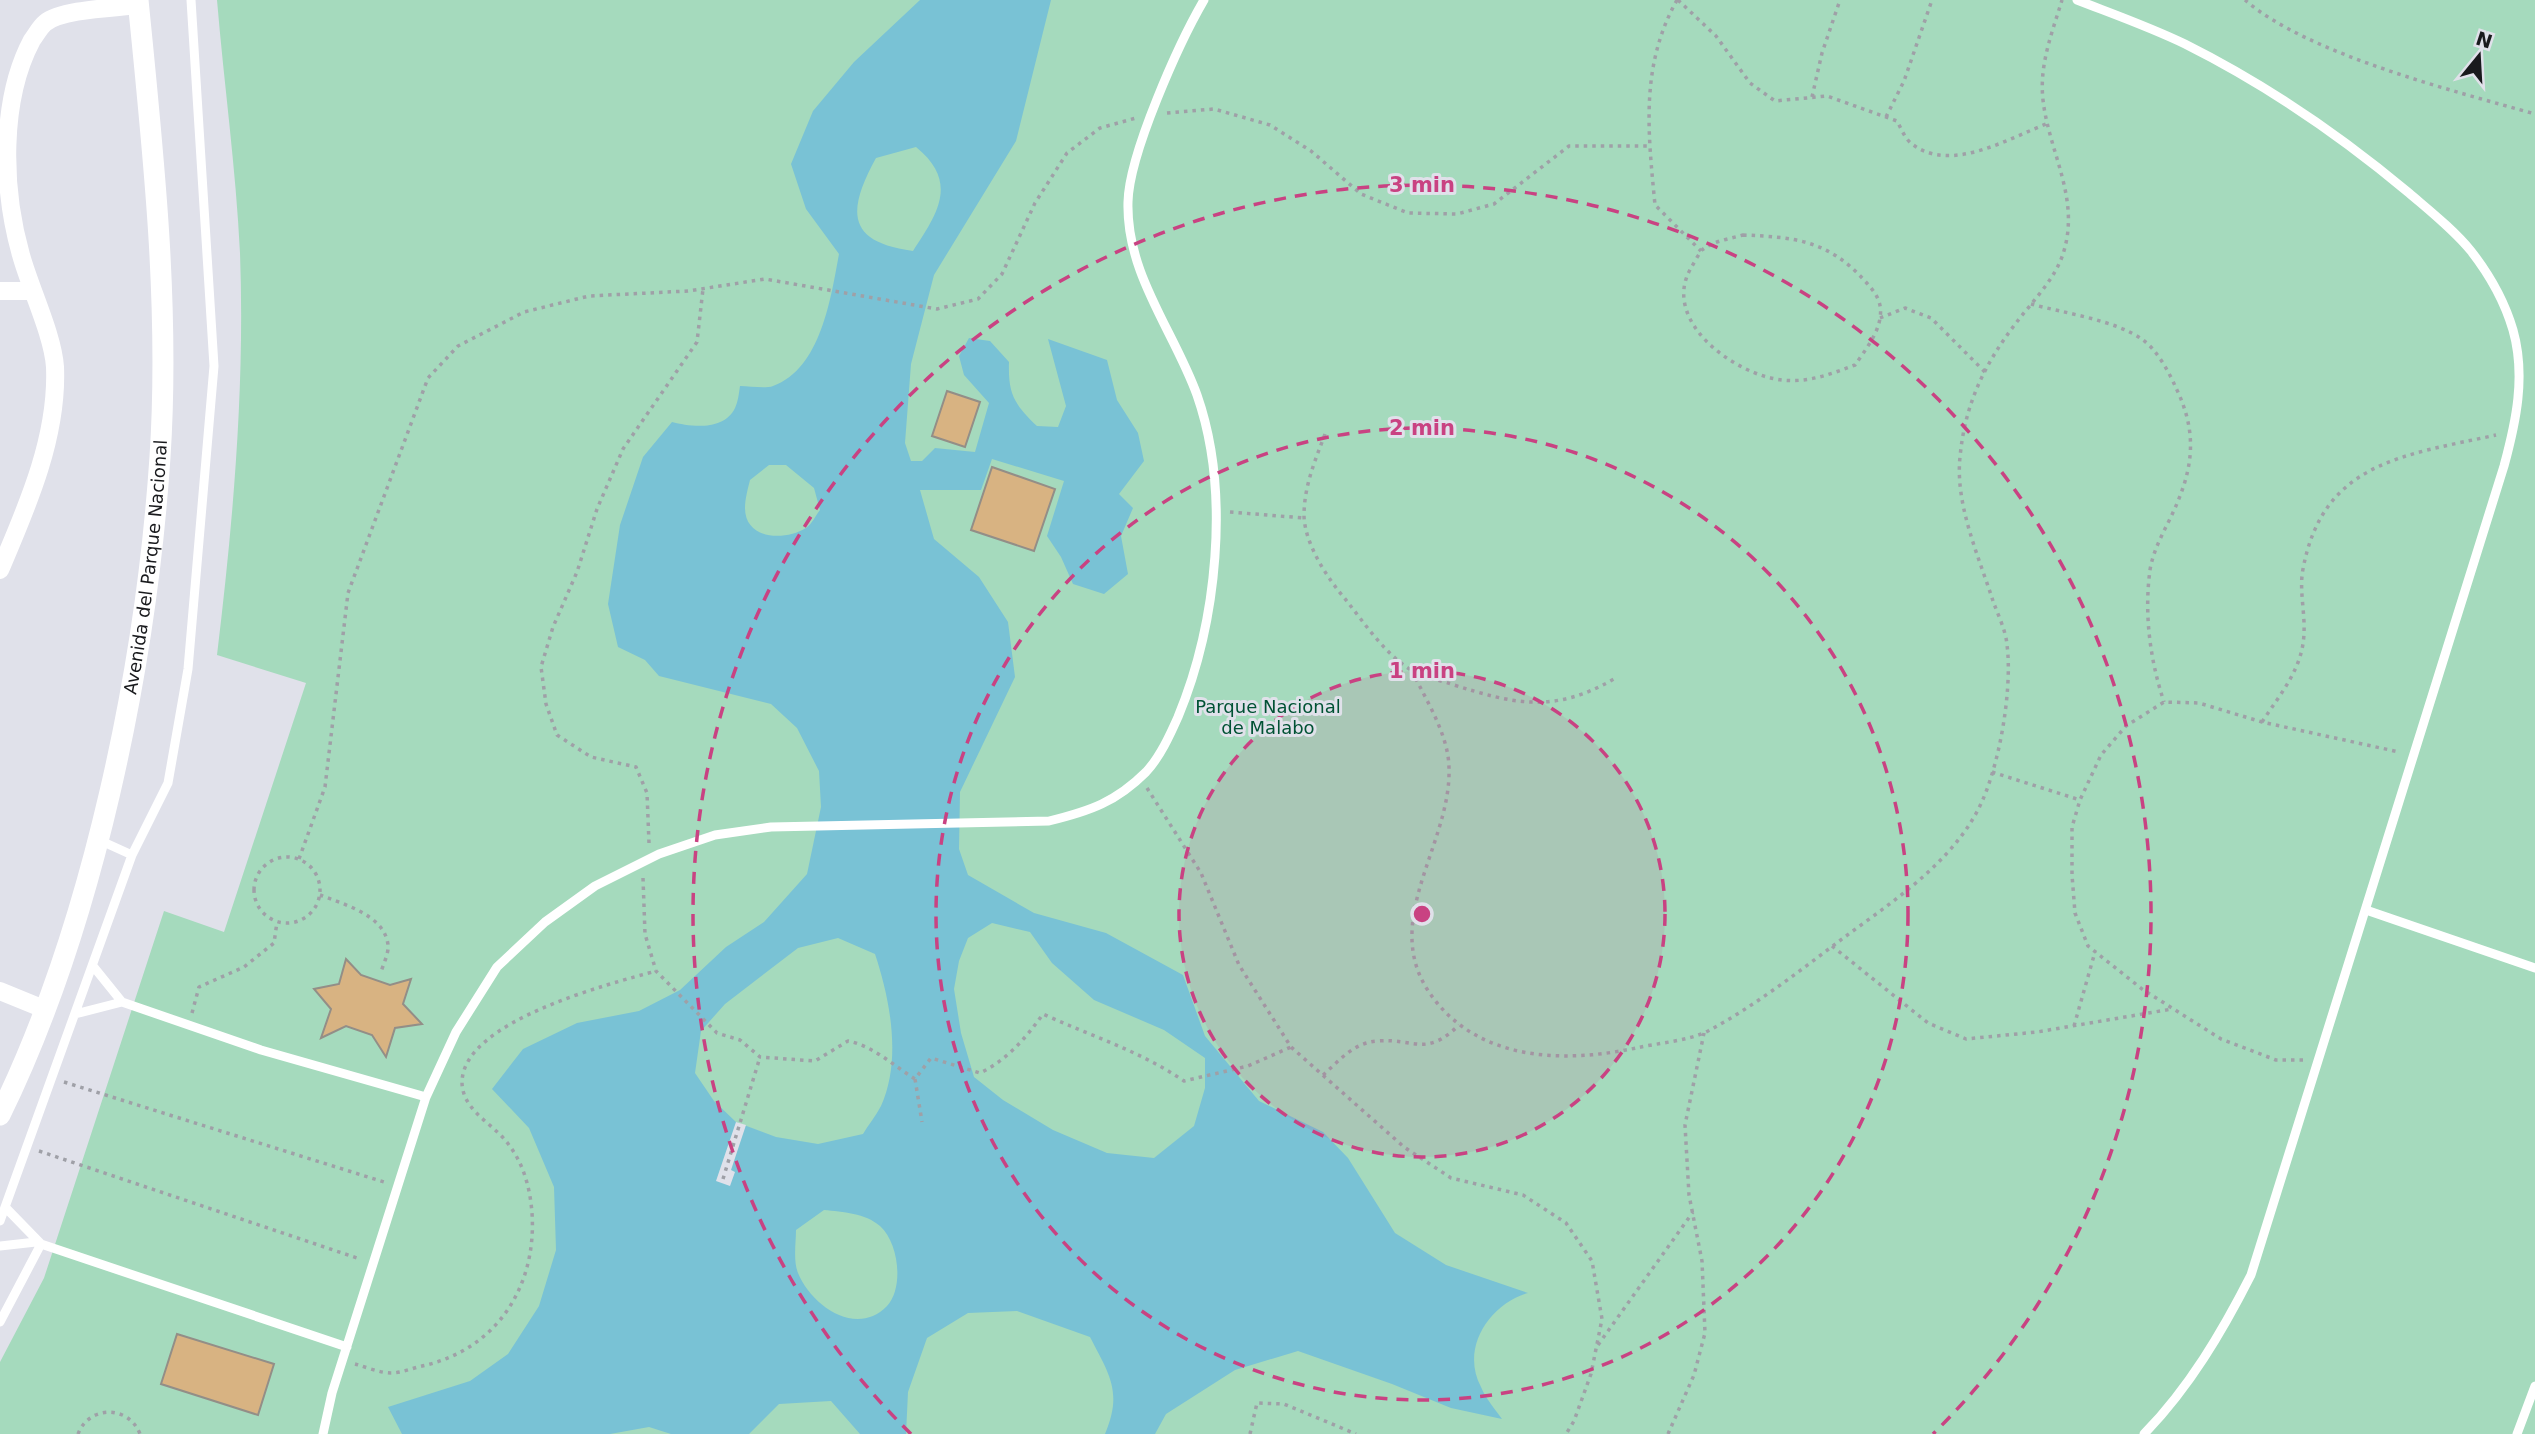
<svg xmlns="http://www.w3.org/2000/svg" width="2535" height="1434" font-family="'DejaVu Sans',sans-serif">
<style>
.green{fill:#a5dabd}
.water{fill:#79c2d5;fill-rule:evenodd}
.pier{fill:#e0e1ea}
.building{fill:#d8b382;stroke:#938e87;stroke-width:2}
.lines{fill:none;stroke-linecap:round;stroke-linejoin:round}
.path{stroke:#9fa0a7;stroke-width:3.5;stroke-dasharray:3.5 5;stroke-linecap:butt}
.service{stroke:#fff;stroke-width:9}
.minor{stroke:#fff;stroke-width:18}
.tertiary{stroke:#fff;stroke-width:21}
.ring{fill:none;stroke:#c94282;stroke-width:3.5;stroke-dasharray:12 9}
.labels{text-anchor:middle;stroke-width:6;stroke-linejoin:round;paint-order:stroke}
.street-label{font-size:18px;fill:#191a1d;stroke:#e0e1ea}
.park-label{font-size:18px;fill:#005234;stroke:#e0e1ea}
.centre{fill:#c94282;stroke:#e0e1ea;stroke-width:3.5}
.ring-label{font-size:21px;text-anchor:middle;font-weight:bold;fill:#c94282;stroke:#e0e1ea;stroke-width:6;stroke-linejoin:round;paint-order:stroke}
</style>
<rect width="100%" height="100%" fill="#e0e1ea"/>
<!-- green -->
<path class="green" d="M217,0h2318v1434h-2535v-72l44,-84 120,-367 60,21 82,-249 -89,-28c16,-132 28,-268 23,-402 -4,-84 -16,-169 -23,-253z"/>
<!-- water -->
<path class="water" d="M920,0h131l-35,141 -82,134 -23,89 -6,79 6,18h11l13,-13 40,4 14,-49 -25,-28 -5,-19 10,-18 21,3 19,21c-1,32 5,42 28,64l21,1 8,-21 -18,-67 59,21 10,40 21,33 6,28 -25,33 14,14 -12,28 7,38 -24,20 -31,-10 -12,-27 -14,-21 17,-55 -72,-22 -11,31h-61l14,49 45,38 29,45 7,55 -55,115 -1,57 9,26 66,38 72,20 77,42 22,61 54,65 64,31 25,26 47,75 51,32 82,28c-38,11 -68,55 -47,94 5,12 14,22 21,32l-51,-11 -59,-24 -94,-33 -63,19 -69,44 -11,20h-50c18,-42 4,-60 -15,-97l-73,-26 -49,2 -41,25 -19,54 -2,42h-46l-29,-33 -52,3 -30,30h-78l-22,-7 -39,7h-208l-14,-27 82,-26 38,-27 31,-48 17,-56 -2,-63 -25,-59 -37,-39 31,-40 54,-26 62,-12 41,-21 46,-43 38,-25 43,-48 14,-67 -2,-36 -22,-43 -26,-24 -112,-28 -14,-16 -27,-13 -10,-43 12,-79 23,-68 29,-35c19,5 52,9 63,-14 3,-6 4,-15 5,-22 10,0 25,3 33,0 48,-17 58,-89 66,-132l-33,-45 -15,-45 22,-53 41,-49zM916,147c43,35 22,66 -3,104 -67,-9 -66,-40 -37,-93zM769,465h17l28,23 6,22c-4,5 -8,14 -14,18 -21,13 -61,12 -61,-20 0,-9 3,-20 5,-28zM992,923l38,9 22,31 42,37 70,30 41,28v30l-11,38 -40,32 -47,-5 -54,-23 -50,-30 -29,-23 -13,-44 -7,-44 5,-28 9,-23zM838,938l37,16c15,45 27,106 6,152 -5,10 -13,19 -18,28l-45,10 -42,-7 -40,-15 -22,-21 -19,-28 6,-42 24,-27 73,-56zM824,1210c19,2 41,3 56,16 19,17 24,62 7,80 -31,32 -76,-1 -89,-33 -5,-12 -2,-31 -2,-43z"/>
<!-- pier -->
<path class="pier" d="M736,1122l10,3 -15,45 4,2 -5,14 -14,-5z"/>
<!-- building -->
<path class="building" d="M947,391l33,11 -15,45 -33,-11z
M992,467l63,22 -21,62 -63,-21z
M346,959l15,16 29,10 21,-6 -8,25 19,20 -27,4 -9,29 -14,-22 -26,-9 -25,12 10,-29 -17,-20 25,-5z
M177,1334l97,30 -16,51 -97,-31z"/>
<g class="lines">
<!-- path -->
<path class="path" d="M1677,0c-37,66 -29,132 -22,205l46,46
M1678,0l38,36 34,47 25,18 52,-5 70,25c4,7 8,18 15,23 40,30 96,-6 137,-21
M2245,0c62,54 209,91 290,114
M1812,97l10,-44 18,-53
M1167,113l47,-4 56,16 41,26 50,43 47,19 49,1 37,-10 75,-58h80
M1886,117l18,-36 28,-81
M1743,235c50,2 85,5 121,45 10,11 19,21 16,38 -2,16 -16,34 -25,47 -24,9 -47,18 -73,15 -47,-5 -122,-59 -91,-112 3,-5 7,-13 11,-18 11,-9 27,-11 41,-15z
M2031,304c32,9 85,16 112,36 14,10 26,32 33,48 19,39 19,72 2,113 -9,23 -24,44 -28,69 -6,44 0,90 14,132
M1880,318l25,-10 26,10 54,54
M1325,434c-10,27 -21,52 -21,82 1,29 24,63 42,84 19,24 39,54 65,70 11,7 28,10 40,14 63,20 102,30 163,-5
M1230,512l74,6
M1412,671c13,27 31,55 36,85 11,79 -68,158 -21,233 46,72 134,75 209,59 22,-5 52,-7 72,-17 45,-24 89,-58 130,-89 48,-36 105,-72 136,-125 24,-39 39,-126 33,-172 -1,-14 -9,-30 -14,-44 -14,-44 -38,-96 -33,-144 5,-53 24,-92 56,-134 16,-21 39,-44 47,-69 18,-55 -14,-101 -20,-154 -4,-35 9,-67 19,-100
M2262,722c19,-29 41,-54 42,-89 1,-21 -5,-44 -1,-64 20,-108 103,-114 193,-134
M1992,772l88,28
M1147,788l54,85 38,92 52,82 113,100 47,31 72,17 43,28 26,38 10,58 -11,55 -17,47 -8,13
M649,843l-2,-50 -11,-26 -45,-10 -34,-22 -11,-31 -5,-37 12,-40 24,-55 20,-63 26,-60 74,-107 6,-53
M254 890a33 33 0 1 1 66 0a33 33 0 1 1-66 0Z
M299,859l26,-72 23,-194 80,-215 30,-32 66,-34 65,-16 99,-5 77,-12 172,30 41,-10 24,-25 33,-71 32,-50 33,-25 36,-10
M643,878l2,56 11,37 61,62 23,7 20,17 55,4 33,-20c25,5 45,24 67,38l16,-21 49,15c27,-13 46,-35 63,-59 50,23 95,36 141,67l64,-15 43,-19
M320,895c23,9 65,20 68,50 1,8 -5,20 -7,27
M1832,946l96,77 38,16 71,-7 135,-23
M192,1013l7,-26 45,-20 30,-24 3,-21
M2074,1026l21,-74
M2303,1060h-27l-55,-21 -79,-50 -54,-43 -13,-33 -3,-38v-48l8,-27 21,-45 25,-29 38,-24 35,1 63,19 137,30
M1323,1075c16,-14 31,-33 55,-34 37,-3 47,17 81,-16
M915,1079l7,43
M64,1082l320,100
M39,1151l321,108
M723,1179l37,-122
M1598,1345l95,-133
M355,1364c11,3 25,9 36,9 10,0 22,-5 31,-7 74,-16 115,-79 110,-153 -2,-26 -9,-52 -27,-73 -15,-18 -43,-31 -43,-58 1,-61 147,-98 194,-111
M78,1434c11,-29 51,-29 62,0
M1250,1434l7,-31 27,1 72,30
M1668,1434l26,-59 11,-42 -3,-72 -13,-66 -4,-70 19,-92"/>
<!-- service -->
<path class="service" d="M2077,0c36,14 73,27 108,44 80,40 156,92 224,149 21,18 45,37 62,58 18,23 34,52 42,79 13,46 3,92 -9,136l-253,809c-29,57 -62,113 -107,159
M99,840l33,15
M2366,910l169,58
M93,966l29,36 139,48 165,47
M75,1014l47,-12
M5,1207l36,37 306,103
M0,1221l132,-366 36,-72 20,-114 26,-303 -23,-366
M0,1246l36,-4
M0,1322l41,-78
M323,1434l9,-41 94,-296 30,-65 41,-65 48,-45 50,-36 64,-32 56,-19 56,-8 278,-6c41,-10 67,-19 97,-49 14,-15 24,-37 32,-55 39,-94 53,-225 19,-322 -23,-64 -71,-121 -69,-193 1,-48 51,-159 76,-202
M2517,1434l18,-48"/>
<!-- minor -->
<path class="minor" d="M0,291h32
M0,570c27,-63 58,-133 55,-203 -2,-32 -25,-79 -34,-112 -19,-67 -21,-155 11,-215 4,-5 8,-13 13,-17 17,-14 71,-15 93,-18
M0,991l44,18"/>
<!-- tertiary -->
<path class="tertiary" id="s1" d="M0,1115c93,-190 146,-448 160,-658 10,-152 -7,-306 -22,-457"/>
</g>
<!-- distance rings -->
<circle cx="1422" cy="914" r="243" fill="#c94282" fill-opacity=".12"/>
<g class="ring">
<circle cx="1422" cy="914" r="243"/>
<circle cx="1422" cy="914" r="486"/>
<path d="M911 1434A729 729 0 1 1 1933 1434"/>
</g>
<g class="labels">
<!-- street labels -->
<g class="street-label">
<text dy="6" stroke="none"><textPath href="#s1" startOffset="570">Avenida del Parque Nacional</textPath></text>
</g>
<!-- park labels -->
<g class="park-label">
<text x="1268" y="713">Parque Nacional<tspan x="1268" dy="21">de Malabo</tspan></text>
</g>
</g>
<circle cx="1422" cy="914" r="10" class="centre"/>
<g class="ring-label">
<text x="1422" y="192">3 min</text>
<text x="1422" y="435">2 min</text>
<text x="1422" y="678">1 min</text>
</g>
<!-- north arrow -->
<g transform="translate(2479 56) rotate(18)" stroke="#e0e1ea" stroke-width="5" paint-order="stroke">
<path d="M0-5L12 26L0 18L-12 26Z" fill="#191a1d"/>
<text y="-10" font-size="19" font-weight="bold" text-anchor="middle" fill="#191a1d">N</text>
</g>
</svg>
